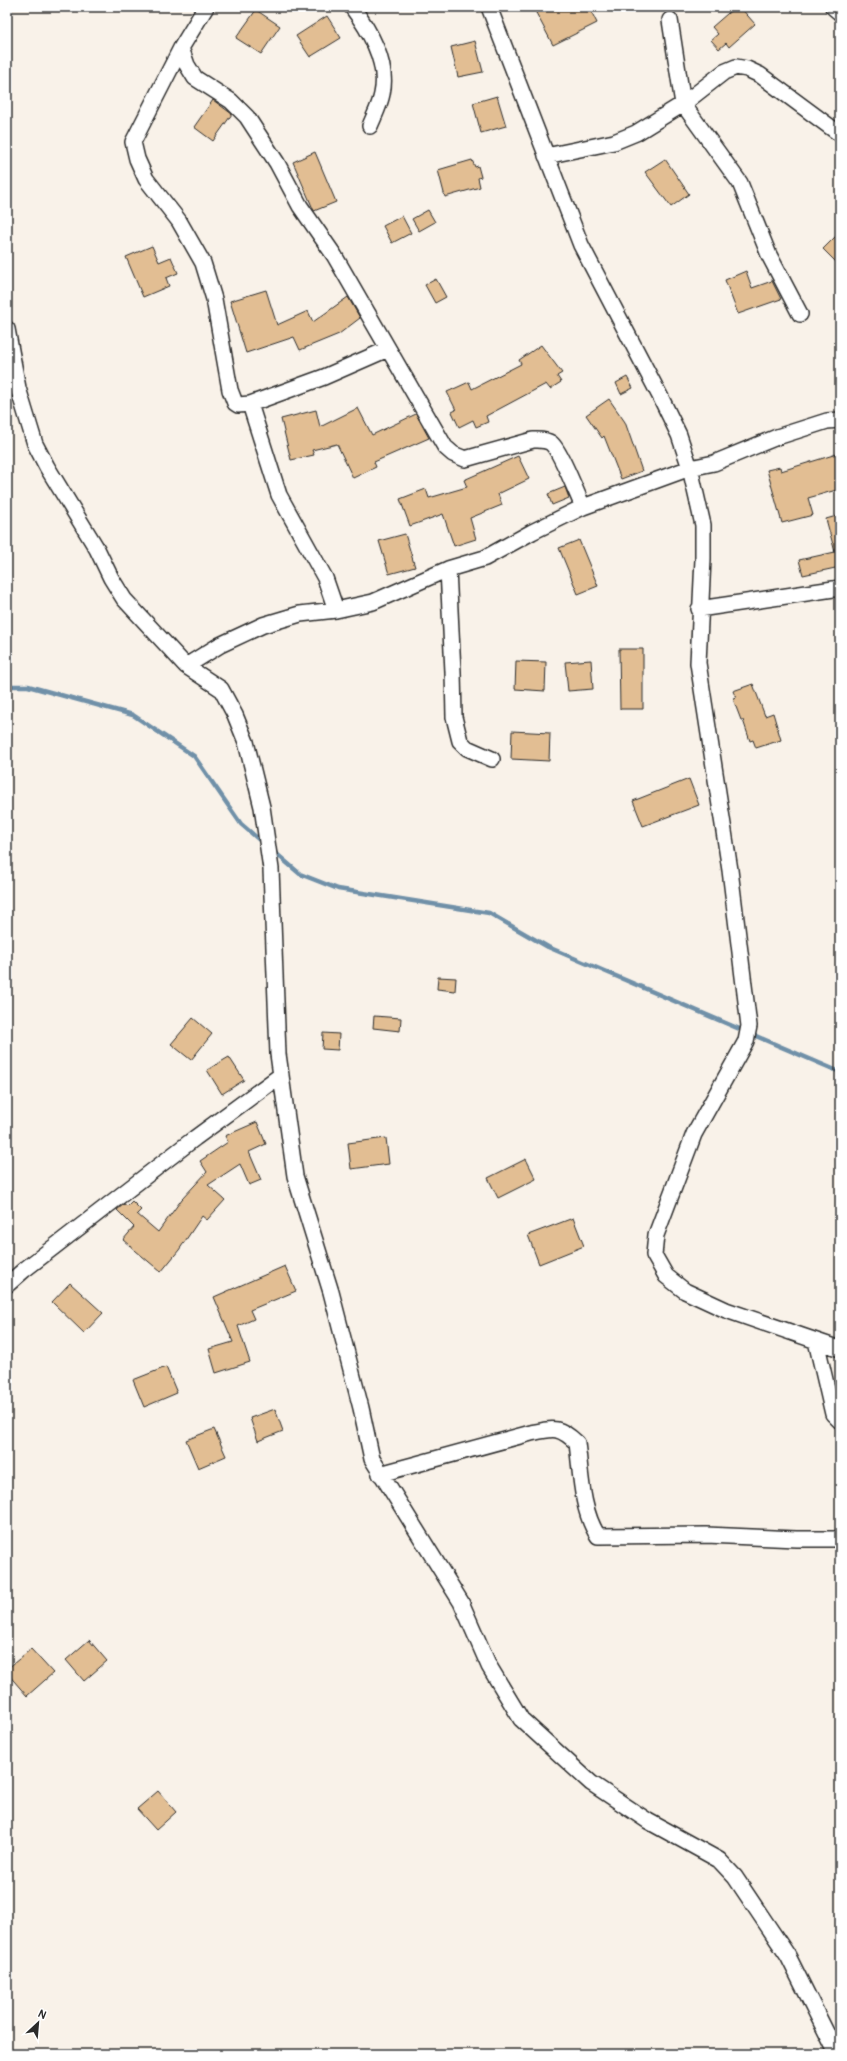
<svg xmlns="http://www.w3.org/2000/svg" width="847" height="2061" font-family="Pangolin,sans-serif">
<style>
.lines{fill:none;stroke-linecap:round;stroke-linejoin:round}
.stream{stroke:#6f90a8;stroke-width:4.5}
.building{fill:#e2be93;stroke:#2b2b2b}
.minor-casing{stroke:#2b2b2b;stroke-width:18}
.minor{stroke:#fff;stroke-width:15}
</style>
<rect width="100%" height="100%" fill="#f9f2e9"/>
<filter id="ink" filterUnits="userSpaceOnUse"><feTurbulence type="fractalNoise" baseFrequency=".025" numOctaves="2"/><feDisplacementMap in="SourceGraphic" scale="8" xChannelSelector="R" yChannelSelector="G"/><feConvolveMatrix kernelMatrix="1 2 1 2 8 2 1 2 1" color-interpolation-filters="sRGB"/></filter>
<g filter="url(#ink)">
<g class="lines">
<!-- stream -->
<path class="stream" d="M7,686h21l105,29 61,41 47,68 22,19
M272,850l28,24 38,15 151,24 59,34 292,125"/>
</g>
<!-- building -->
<path class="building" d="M533,7h56l8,16 -44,22z
M735,7h5l15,17 -26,23 -3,-4 -7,6 -8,-9 7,-6 -6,-7z
M256,10l24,16 -19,28 -25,-16z
M327,16l14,22 -31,19 -14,-21z
M475,41l8,31 -25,5 -7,-30z
M497,96l9,30 -25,7 -8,-30z
M213,100l19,14 -19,27 -19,-14z
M315,152l21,50 -22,9 -21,-49z
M665,159l24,35 -18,13 -26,-35z
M472,160l3,7 3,-1 3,11 -3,1 2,9 -35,10 -7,-27z
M428,210l7,12 -16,9 -7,-12z
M402,216l9,17 -19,10 -9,-17z
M840,232v34l-17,-17z
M152,246l7,16 12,-5 7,16 -12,5 3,8 -26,11 -17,-40z
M746,271l6,17 20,-7 9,18 -43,15 -13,-34z
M436,279l10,18 -11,6 -10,-18z
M266,290l11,35 31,-14 5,11 35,-25 12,21 -21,16 -39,16 -6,-13 -48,16 -16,-52z
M541,345l21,28 -5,3 4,6 -11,7 -4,-5 -60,32 2,6 -12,5 -3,-7 -14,7 -7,-15 4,-2 -9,-18 22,-10 3,7 49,-25 -2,-4z
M627,377l6,11 -12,6 -5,-11z
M609,399l16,23 17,49 -21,8 -17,-43 -2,2 -16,-23z
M358,408l14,27 44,-21 13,24 -55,24 2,5 -23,11 -16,-34 -25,6 2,5 -23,5 -10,-41 35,-9 4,17z
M840,453v36l-32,9 5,17 -31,8 -15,-53 13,-3 1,4z
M518,456l11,23 -31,15 4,11 -32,13 6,21 -22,7 -11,-32 -33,12 -10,-27 26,-10 3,9 38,-11 -3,-7z
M565,487l4,11 -17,7 -4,-11z
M840,515v52l-37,8 -4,-15 36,-8 -9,-33z
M405,534l10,33 -26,7 -10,-33z
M579,540l19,46 -20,8 -19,-46z
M619,649h24v60h-23z
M591,660l2,29 -25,2 -3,-29z
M516,661l30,1 -1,29 -30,-2z
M753,684l12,32 8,-3 8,27 -25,8 -3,-8 -3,1 -7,-21h-2l-8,-21 3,-1 -3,-7z
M512,731l38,2 -1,28 -38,-2z
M689,779l10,26 -56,21 -10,-25z
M438,977l18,1 -1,13 -18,-2z
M374,1016l27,2 -1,13 -27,-3z
M193,1018l19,16 -21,26 -20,-16z
M323,1033l16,1 -1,16 -16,-1z
M229,1057l15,23 -22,14 -15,-24z
M257,1122l9,22 -17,8 12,28 -12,5 -9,-21 -32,21 17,15 -18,20 -5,-4 -23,34 -18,22 -38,-32 11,-13 -17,-17 7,-6 3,2 5,-5 9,9 -4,4 21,18 24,-33 25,-27 -7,-11 28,-19 -3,-6z
M386,1138l3,26 -38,5 -3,-26z
M526,1159l10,20 -38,19 -10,-20z
M573,1218l11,28 -45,18 -11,-29z
M285,1266l11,25 -46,19 4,9 -16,7 12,36 -34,11 -7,-24 24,-7 -19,-45z
M70,1283l33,30 -19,20 -32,-31z
M166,1367l11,26 -33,14 -11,-27z
M275,1409l8,22 -25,10 -8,-23z
M214,1429l12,27 -28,12 -12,-28z
M89,1640l18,21 -23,20 -18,-21z
M31,1649l22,24 -26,23 -20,-23v-4z
M158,1791l18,21 -20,18 -19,-21z"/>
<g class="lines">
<!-- minor casing -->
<g class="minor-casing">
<path id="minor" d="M206,7l-25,41 -48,94 4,17 9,20 33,42 24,42 11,36 16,91 5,13 3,2 12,-1 74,-27 64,-28
M352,7c18,24 37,56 30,87 -2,11 -8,22 -12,32
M489,7l92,238 80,153 18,37 11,33 13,57v34l-5,104 32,207 19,156 -3,15 -52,93 -38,101 -2,20 12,21 19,15 41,19 114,39
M833,7l7,6
M670,20l13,84 57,79 29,72 31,59
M181,48l6,17 8,13 36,23 16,16 30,46 23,43 34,49 111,192 8,7 12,5 68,-19c6,0 12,-1 18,3 9,7 26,51 32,64
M546,156l68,-14 22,-9 47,-29 41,-32 12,-5 11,2 13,6 77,57h3
M7,329l11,59 17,56 12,23 50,82 14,29 13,21 62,67 35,23 14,26 11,27 16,65 9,62 7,185 17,122 36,116 30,116 11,51 89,143 28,64 32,53 70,64 57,38 71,39 16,17 53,79 49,98
M250,404l29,91 46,83 11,32
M448,569l5,103 1,45 6,24 7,7 25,11
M699,609l141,-21
M186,666l34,-21 43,-20 37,-11 36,-4 37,-8 75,-33 37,-11 47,-26 51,-25 107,-39 24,-5 63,-26 50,-16 13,-1
M7,1285l17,-15 171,-132 86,-63
M816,1341l17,73 7,7
M380,1474l151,-41c23,-5 28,-7 46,10 4,30 4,67 21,93l108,-1 90,4h44"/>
</g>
<!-- minor -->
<use href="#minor" class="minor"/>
</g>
</g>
<!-- margin -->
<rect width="847" height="2061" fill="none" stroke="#fff" stroke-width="24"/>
<rect x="12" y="12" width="823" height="2037" fill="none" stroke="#2b2b2b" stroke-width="1.5" filter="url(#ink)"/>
<!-- north arrow -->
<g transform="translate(38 2023) rotate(26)" stroke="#ffffff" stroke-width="3" paint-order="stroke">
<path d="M0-3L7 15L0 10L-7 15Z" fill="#2b2b2b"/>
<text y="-6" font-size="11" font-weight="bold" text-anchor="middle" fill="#2b2b2b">N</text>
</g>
</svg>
